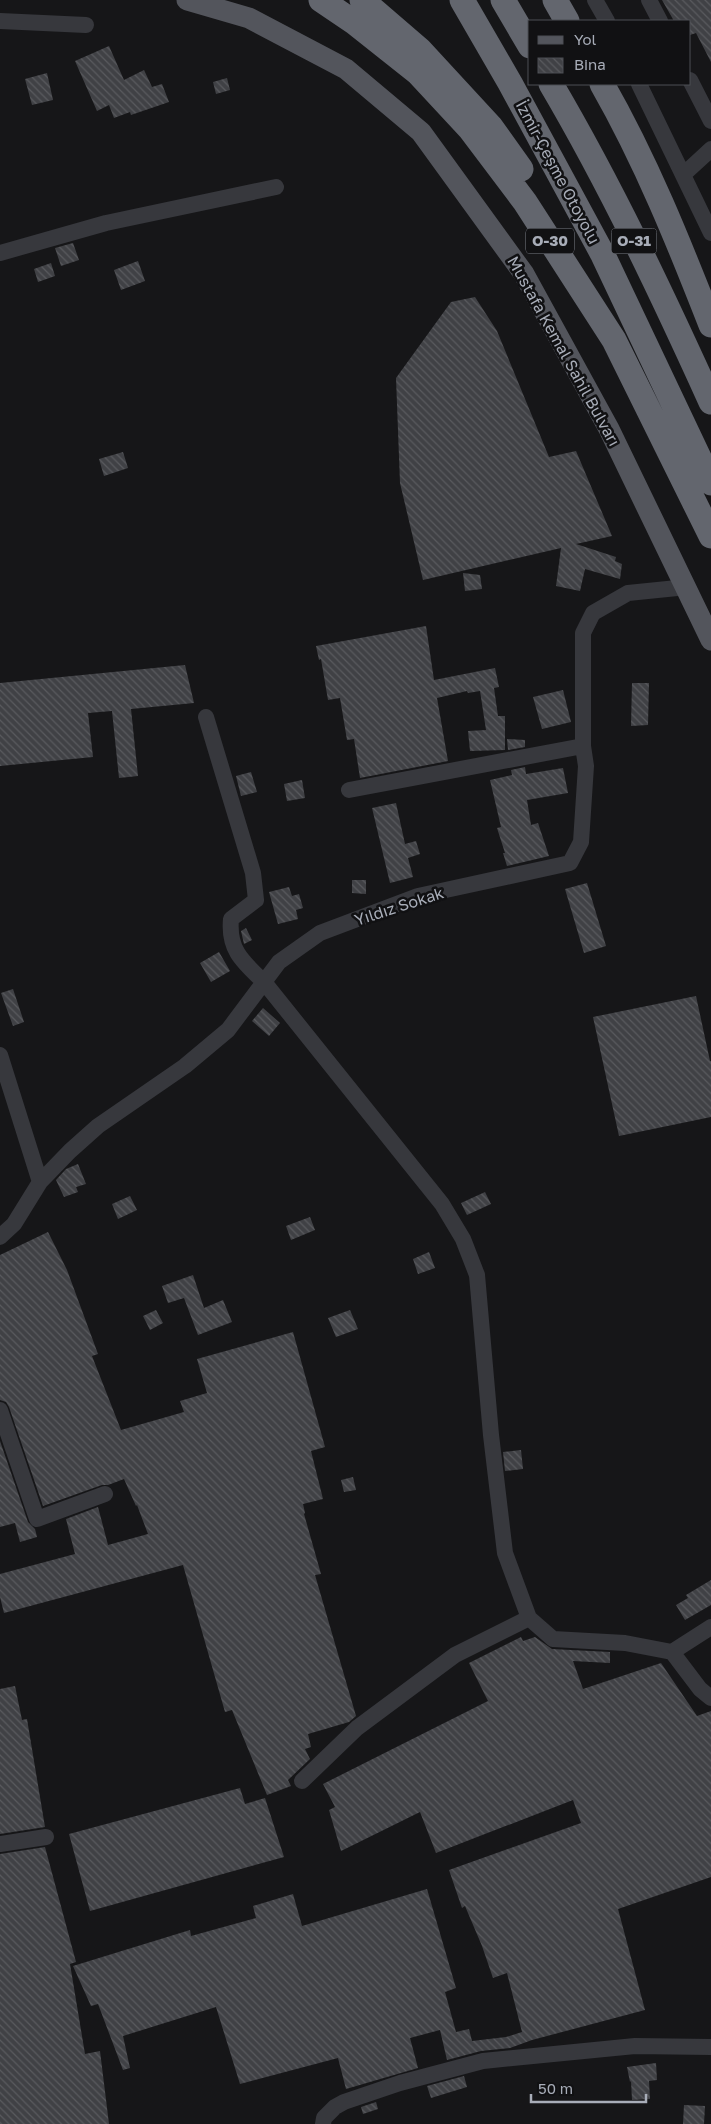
<svg xmlns="http://www.w3.org/2000/svg" width="711" height="2124" font-family="'Golos Text',sans-serif">
<style>
.building{fill:url(#building-back-hatch)}
.lines{fill:none;stroke-linecap:round;stroke-linejoin:round}
.minor{stroke:#37383d;stroke-width:16}
.major{stroke:#53555c;stroke-width:21}
.highway{stroke:#63666e;stroke-width:25}
.labels{text-anchor:middle;stroke-width:5;stroke-linejoin:round;paint-order:stroke}
.shield{fill:#111113;stroke:#7b7e86;stroke-width:1}
.shield-label{font-size:15px;font-weight:bold;fill:#a8adb8}
.street-label{font-size:16px;fill:#a8adb8;stroke:#111113}
</style>
<defs>
<pattern id="building-back-hatch" width="6" height="6" patternUnits="userSpaceOnUse" patternTransform="scale(1.25)"><rect width="6" height="6" fill="#404145"/><path d="M-1 5l2 2M0 0l6 6M5-1l2 2" fill="none" stroke="#595a5e"/></pattern>
</defs>
<rect width="100%" height="100%" fill="#161618"/>
<!-- building -->
<path class="building" d="M662,0h49v62l-15,-29 -6,2v-14h-16z
M109,46l15,34 20,-10 8,17 10,-3 7,18 -38,13 -1,-3 -16,6 -5,-13 -12,6 -22,-50z
M47,73l6,27 -21,5 -7,-26z
M227,78l3,12 -14,4 -3,-12z
M73,243l6,17 -18,6 -6,-18z
M138,261l7,20 -24,9 -7,-20z
M51,263l4,13 -17,6 -4,-13z
M475,297l22,34 52,126 27,-6 36,85 -36,8 40,13 -1,4 7,3 -2,15 -35,-10 -5,22 -24,-5 5,-38 -138,32 -23,-97 -4,-105 55,-76z
M123,452l5,16 -24,8 -5,-17z
M463,573l17,2 2,14 -17,2z
M426,626l8,54 61,-12 4,19 -5,1 4,28h7v34l-35,1 -2,-20 18,-1 -6,-39 -12,2 -1,-2 -30,7 11,63 -88,17 -6,-39 -7,1 -7,-42 -12,2 -7,-41 -2,1 -3,-14z
M185,665l9,38 -63,6 7,67 -19,2 -7,-67 -24,2 5,44 -93,9v-83z
M632,683h17l-1,42 -17,1z
M563,690l8,32 -29,7 -9,-32z
M507,739l18,1v7l-17,3z
M525,767l1,7 37,-6 5,25 -41,7 4,25 7,-2 11,33 -42,10 -4,-13h2l-8,-25 4,-1 -11,-47 22,-5 -1,-5z
M251,772l6,20 -16,4 -5,-20z
M302,780l3,18 -18,3 -3,-17z
M396,803l9,41 11,-3 4,13 -12,4 5,19 -23,6 -18,-75z
M352,880h14v14l-14,-1z
M587,883l19,63 -22,7 -19,-64z
M289,887l3,9 7,-2 4,14 -7,2 2,9 -20,5 -9,-32z
M246,928l6,12 -8,4 -3,-13z
M219,952l11,19 -19,11 -11,-19z
M13,989l11,33 -11,4 -12,-33z
M696,996l14,65h1v56l-92,19 -26,-119z
M263,1008l17,15 -11,13 -17,-15z
M78,1164l8,20 -10,3 2,5 -14,5 -8,-17 10,-11z
M485,1192l6,12 -24,11 -6,-12z
M130,1196l7,14 -19,9 -6,-15z
M310,1217l5,13 -24,10 -5,-14z
M48,1232l19,38 31,84 -6,2 29,74 63,-18 -4,-11 27,-8 -10,-34 96,-27 32,115 -14,4 12,48 -20,5 2,9 -1,1 17,60 -6,1 41,141 -7,6 -41,12 3,13 -6,2 5,10 -22,21 3,6 -24,9 -35,-85 -7,2 -42,-147 -179,48 -4,-16v-23l75,-20 -9,-35 32,-12 10,38 40,-11 -11,-29 -1,1 -12,-27 -16,6h-6l-59,21 -34,-99 -3,-5 -6,-2v-145z
M429,1252l6,16 -17,6 -5,-15z
M193,1275l11,33 19,-8 9,22 -34,13 -14,-37 -16,5 -6,-17z
M156,1310l7,13 -13,7 -7,-14z
M350,1310l8,19 -22,8 -8,-19z
M0,1441l28,81 7,7 2,8 -17,5 -5,-19 -15,4z
M521,1450l2,19 -18,2 -2,-19z
M353,1477l3,13 -12,2 -3,-12z
M711,1580v25l-26,15 -9,-15 12,-7 -2,-3z
M521,1637l2,4 12,-4 17,12 58,3v11l-37,-2 10,28 78,-26 36,53 14,-5v166l-93,32 27,101 -113,30 -22,8 -29,3 -34,9 -7,-30 -30,8 8,30 -72,21 -8,-31 -98,26 -24,-77 -93,29 7,32 -7,2 -25,-66 -7,2 -18,-40 117,-36 1,6 65,-18 -3,-12 40,-12 9,32 125,-37 29,99 -11,4 11,40 13,-3 3,12 34,-4 16,-5 -15,-59 -14,5 -11,-32 -17,-40 -3,2 -13,-38 132,-47 -8,-23 -137,53 -16,-41 -79,39 -12,-41 6,-3 -12,-23 165,-83 -19,-38z
M15,1686l7,34 5,-1 18,108 -45,7v-145z
M240,1788l5,16 20,-6 19,59 -194,54 -21,-77z
M45,1847l31,115 -6,2 15,90 15,-3 9,73h-109v-270z
M656,2063l1,17 -8,1 1,18 -18,1 -1,-19 -1,1 -3,-15z
M464,2076l3,11 -36,11 -4,-12z
M376,2102l2,7 -15,5 -2,-7z
M684,2105l21,1 -1,18h-21z"/>
<g class="lines">
<!-- minor -->
<path class="minor" d="M595,0l12,21
M649,0l11,21
M0,21l86,4
M690,80l21,41
M639,84l72,149
M684,174l27,-25
M0,253l106,-30 170,-36
M206,717l47,156 3,27 -25,19c-3,31 12,43 33,63l178,222 21,35 14,36 14,160 14,118 24,65 24,21 72,4 47,9 39,-25
M349,790l234,-44
M0,1055l40,127
M0,1237l14,-13 26,-42 30,-31 28,-25 87,-60 43,-36 51,-68 41,-29 98,-37 152,-33 11,-21 5,-76 -3,-20v-113l10,-20 35,-20 59,-6
M0,1410l37,109 68,-25
M672,1652l28,37 11,9
M302,1781l55,-53 98,-73 74,-37
M0,1844l46,-7
M323,2124l1,-6 11,-11 9,-5 56,-19 83,-22 152,-15 76,1"/>
<!-- major -->
<path class="major" d="M187,0l62,18 97,51 75,63 103,142 85,155 102,211"/>
<!-- highway -->
<path class="highway" d="M321,0l34,23 63,50 52,56 55,73 89,138 97,196
M362,0l58,50 71,77 30,42
M462,0l48,83 92,170 109,230
M503,0l27,46
M555,0l12,21
M551,84c60,102 111,210 160,318
M602,84c44,77 77,159 109,241"/>
</g>
<g class="labels">
<!-- shield labels -->
<g class="shield">
<rect x="526" y="228.5" width="48" height="25" rx="4"/>
<rect x="611.5" y="228.5" width="45" height="25" rx="4"/>
</g>
<g class="shield-label">
<text x="550" y="246">O-30</text>
<text x="634" y="246">O-31</text>
</g>
<!-- street labels -->
<g class="street-label">
<text transform="translate(558 172) rotate(62)" y="6">İzmir-Çeşme Otoyolu</text>
<text transform="translate(564 351) rotate(61)" y="6">Mustafa Kemal Sahil Bulvarı</text>
<text transform="translate(399 906) rotate(-18)" y="6">Yıldız Sokak</text>
</g>
</g>
<!-- legend -->
<rect x="528" y="20" width="162" height="65" fill="#111113" stroke="#4d4f55"/>
<rect x="538" y="36" width="25" height="8" fill="#53555c" stroke="#4d4f55"/>
<text x="574" y="45" font-size="15" fill="#a8adb8">Yol</text>
<rect x="538" y="58" width="25" height="15" fill="url(#building-back-hatch)" stroke="#4d4f55"/>
<text x="574" y="70" font-size="15" fill="#a8adb8">Bina</text>
<!-- scale -->
<path d="M531 2094v8h115v-8" fill="none" stroke="#a8adb8" stroke-width="2.5"/>
<text x="538" y="2094" font-size="15" fill="#a8adb8" stroke="#111113" stroke-width="4" paint-order="stroke">50 m</text>
</svg>
